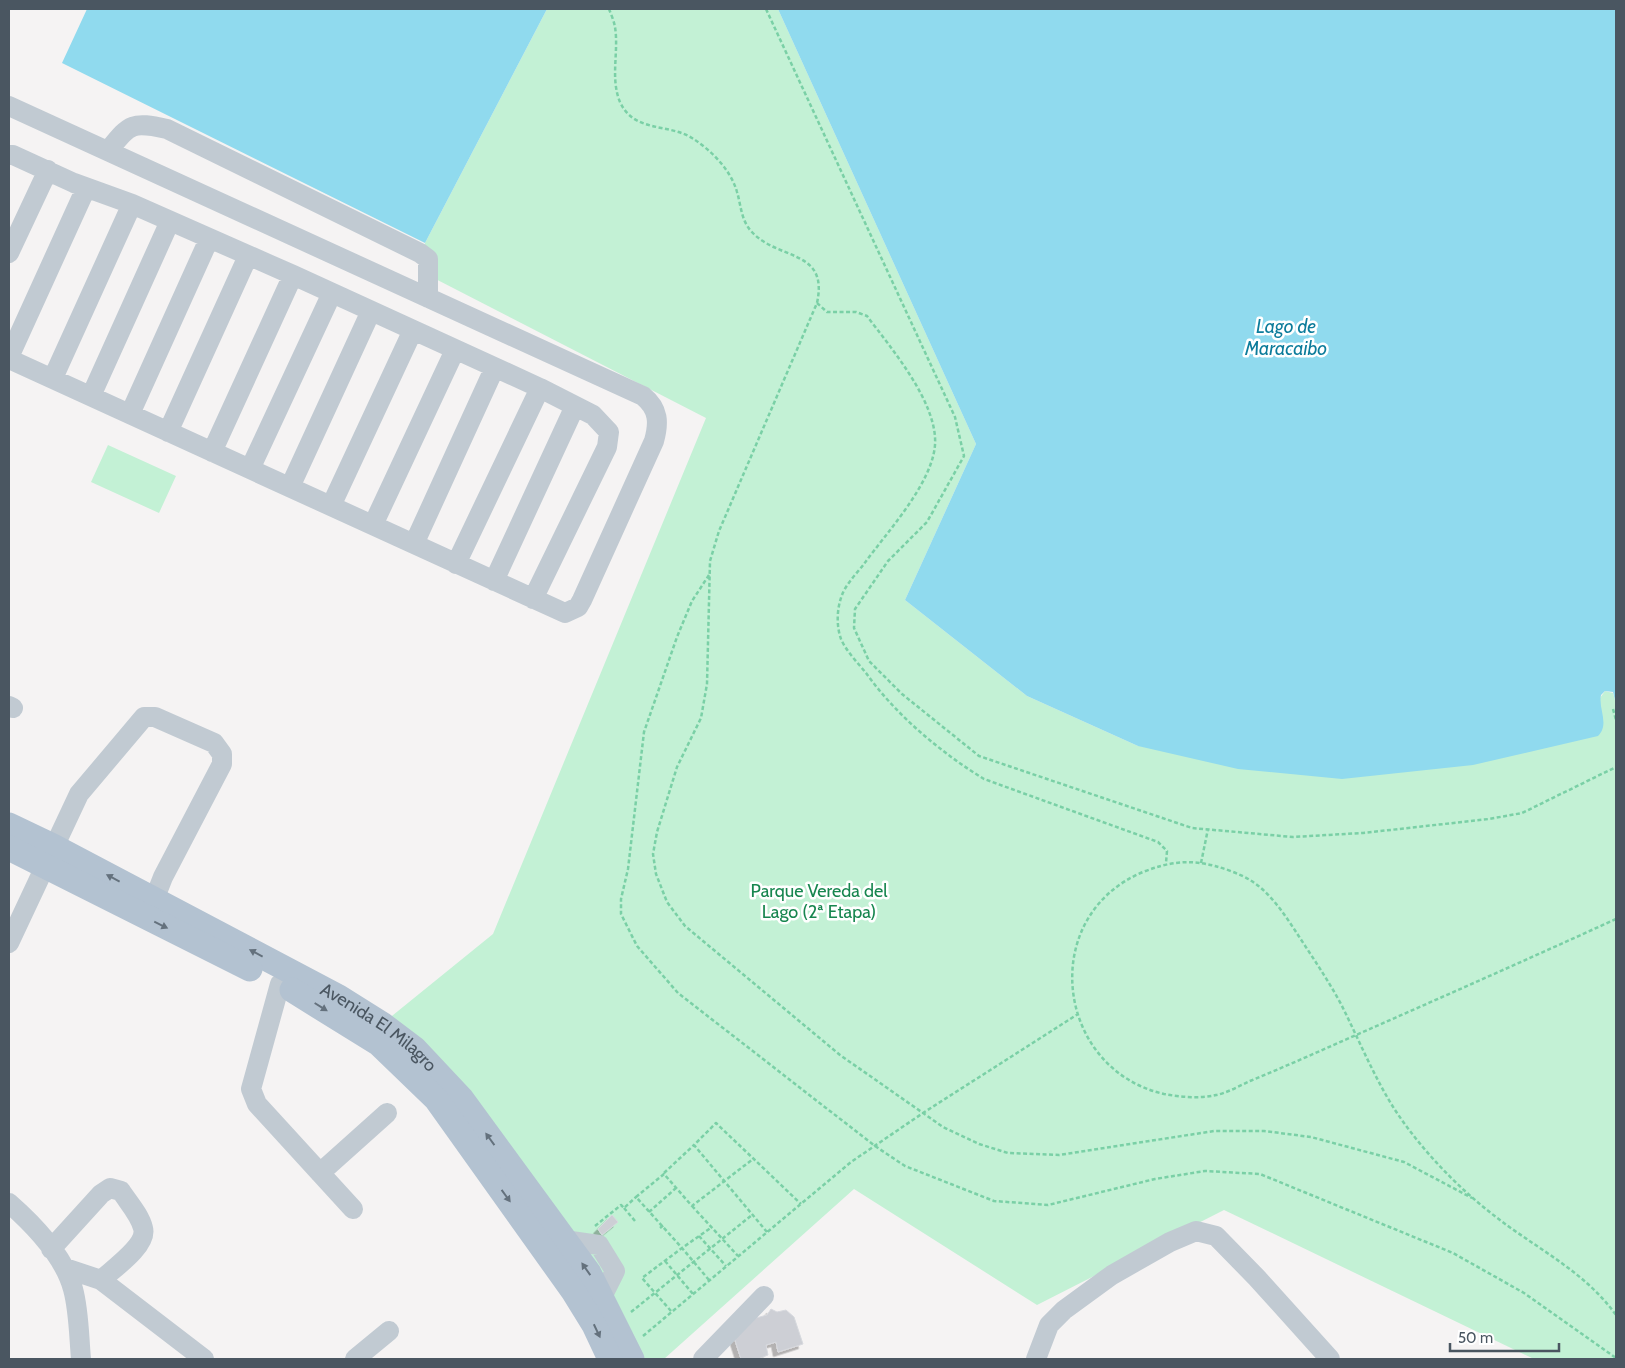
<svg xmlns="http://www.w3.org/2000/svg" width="1625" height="1368" font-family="Cabin,sans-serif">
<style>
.green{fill:#c3f1d5}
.water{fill:#90daee}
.building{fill:#cdcfd5;stroke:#d7d9de;filter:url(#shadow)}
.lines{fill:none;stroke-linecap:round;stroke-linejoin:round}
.path{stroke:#7ad0a6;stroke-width:2.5;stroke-dasharray:4 2.5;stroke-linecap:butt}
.minor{stroke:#c1cad2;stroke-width:20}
.major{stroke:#b3c2d1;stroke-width:25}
.oneway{fill:#64717d}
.labels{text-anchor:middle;stroke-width:5;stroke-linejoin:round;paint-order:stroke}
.park-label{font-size:18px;fill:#17864f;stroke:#fff}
.street-label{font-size:18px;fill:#4a5661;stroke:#fff}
.water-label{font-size:19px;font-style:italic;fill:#0c7c9b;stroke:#fff}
</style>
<defs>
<filter id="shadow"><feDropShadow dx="-4.5" dy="4.5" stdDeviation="0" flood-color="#0004"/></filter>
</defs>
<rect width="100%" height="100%" fill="#f5f3f3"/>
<!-- green -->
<path class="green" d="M547,9h231l198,435 -71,156 122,96 111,50 462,-48 5,-7 8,2 3,11v655h-82l-310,-149 -187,95 -183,-116 -190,170h-25l-257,-335 111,-90 213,-516 -286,-147 5,-28z
M108,445l68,31 -17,37 -68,-31z"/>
<!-- water -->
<path class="water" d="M87,9h460l-122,234 -363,-180z
M778,9h838v695l-3,-12 -8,-1 -4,4c-3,14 9,29 -3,41l-125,29 -131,14 -104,-10 -100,-23 -111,-50 -122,-96 71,-156z"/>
<!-- building -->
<path class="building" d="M612,1215l6,7 -16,13 -4,-6z
M771,1309l6,3 9,-2 8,7 9,27 -25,8 -2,-10 -10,3 2,10 -10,4h-17l-7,-22 16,-21 6,2 11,-3z"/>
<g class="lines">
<!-- path -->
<path class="path" d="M609,9c2,5 5,12 6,18 4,25 -5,51 5,75 14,31 48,21 72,36 19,12 39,32 45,54 4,13 4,28 14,39 26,30 78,17 66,72l-98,228 -9,30 -3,123 -6,34 -24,49 -20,65 -4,22 3,20 11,28 18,24 155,129 103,72 36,17 29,9 51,2 155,-24h50l47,6 93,25 68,36
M766,9l189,408 9,39 -37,66 -39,39 -33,48 -1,19 15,33 33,33 77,62 213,72 101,9 70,-4 126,-14 33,-6 94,-46
M817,303l10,9h29l11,4c24,32 71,87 68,129 -3,39 -48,87 -71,119 -7,9 -18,20 -22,31 -5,13 -6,30 -1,44 5,12 17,24 25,34 30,42 74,79 118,106l174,63 9,9 -1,12
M709,575l-17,26 -15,36 -33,95 -16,137 -7,30v15l16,32 41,47 197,153 30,20 89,35 54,4 107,-26 50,-8 55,3 193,79 71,40 92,65
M1613,709l3,11
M1201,863l7,-34
M1616,919c-92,42 -185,83 -278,124 -29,13 -59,26 -88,38 -11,5 -23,12 -34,14 -16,4 -36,2 -52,-1 -109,-25 -127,-178 -21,-222 25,-10 46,-13 72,-6 11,3 25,8 35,14 20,12 35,35 48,55 15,23 30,45 43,69 18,36 33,73 54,106 30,45 70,85 113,116 39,28 80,50 108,89
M664,1173l30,-28
M692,1206l46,50
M624,1208l11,13
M649,1212l27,-24
M595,1226l26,-21 3,3 12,-11
M660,1228l5,-4
M767,1232l-73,-87 22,-22 85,81
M699,1236l27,30
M665,1261l28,33
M709,1280l-27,-32 30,-21
M671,1311l-29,-33 40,-30 -46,-51 28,-23 28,32 61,-47
M631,1312l121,-97
M643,1336l208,-174 72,-49 155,-99"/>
<!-- minor -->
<path class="minor" d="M9,106l634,290c16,13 16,27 11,45l-72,159 -4,7 -13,6 -556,-254
M108,151c22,-27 23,-30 59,-22l253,124 8,6v39
M9,155h4l61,28 58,21 161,71 247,113 53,27 16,17 -2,15 -74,152
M9,253l39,-83
M9,357l77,-169
M53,378l79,-174
M91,396l79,-175
M130,414l79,-175
M168,432l80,-176
M212,452l81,-177
M250,469l82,-176
M290,487l81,-176
M331,506l82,-176
M373,525l82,-175
M414,544l80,-175
M456,564l84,-176
M494,581l81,-175
M9,706l4,2
M9,943l70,-149 65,-77h11l59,26 8,11v10l-59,113 -9,23
M280,984l-29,105 6,15 96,105
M320,1173l67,-60
M9,1203c25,22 55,53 64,86 6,22 6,48 8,70
M564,1240l35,5 16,26 -13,26
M51,1249l50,-55 9,-6 11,3c7,11 19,24 22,37 5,17 -30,41 -42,52
M65,1268l36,12 103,79
M355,1359l34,-28
M703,1359l61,-63
M1036,1359l13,-34 15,-15 48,-35 58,-33 26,-11 20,5 41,42 73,81"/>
<!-- major -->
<g class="major">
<path id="s1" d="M9,825l44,21 286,151 43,27 33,25 46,49 128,175 43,86"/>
<path d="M9,848l241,121"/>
<path d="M292,990l87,54 57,55 137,192 21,34 16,34"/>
</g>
</g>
<!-- one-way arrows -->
<defs><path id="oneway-solid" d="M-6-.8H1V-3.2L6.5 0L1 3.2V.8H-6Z" transform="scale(1.25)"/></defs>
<g class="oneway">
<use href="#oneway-solid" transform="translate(113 878) rotate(-152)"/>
<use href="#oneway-solid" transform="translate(161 925) rotate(26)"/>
<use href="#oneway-solid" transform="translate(256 953) rotate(-152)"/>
<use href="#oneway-solid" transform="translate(321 1007) rotate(32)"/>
<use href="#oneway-solid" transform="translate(490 1139) rotate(-126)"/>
<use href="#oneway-solid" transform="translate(506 1196) rotate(54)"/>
<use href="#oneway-solid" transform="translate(586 1269) rotate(-125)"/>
<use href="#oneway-solid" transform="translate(597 1331) rotate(65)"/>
</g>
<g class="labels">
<!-- park labels -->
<g class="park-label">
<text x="819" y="897">Parque Vereda del<tspan x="819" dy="21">Lago (2ª Etapa)</tspan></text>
</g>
<!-- street labels -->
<g class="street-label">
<text dy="6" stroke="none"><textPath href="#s1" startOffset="422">Avenida El Milagro</textPath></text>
</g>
<!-- water labels -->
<g class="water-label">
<text x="1286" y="333">Lago de<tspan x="1286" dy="22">Maracaibo</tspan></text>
</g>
</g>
<!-- border -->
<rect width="1625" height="1368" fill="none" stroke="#4a5661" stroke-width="20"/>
<!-- scale -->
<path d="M1450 1343v8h109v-8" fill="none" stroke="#4a5661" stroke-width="2.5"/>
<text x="1458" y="1343" font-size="15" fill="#4a5661" stroke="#ffffff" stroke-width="4" paint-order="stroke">50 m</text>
</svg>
